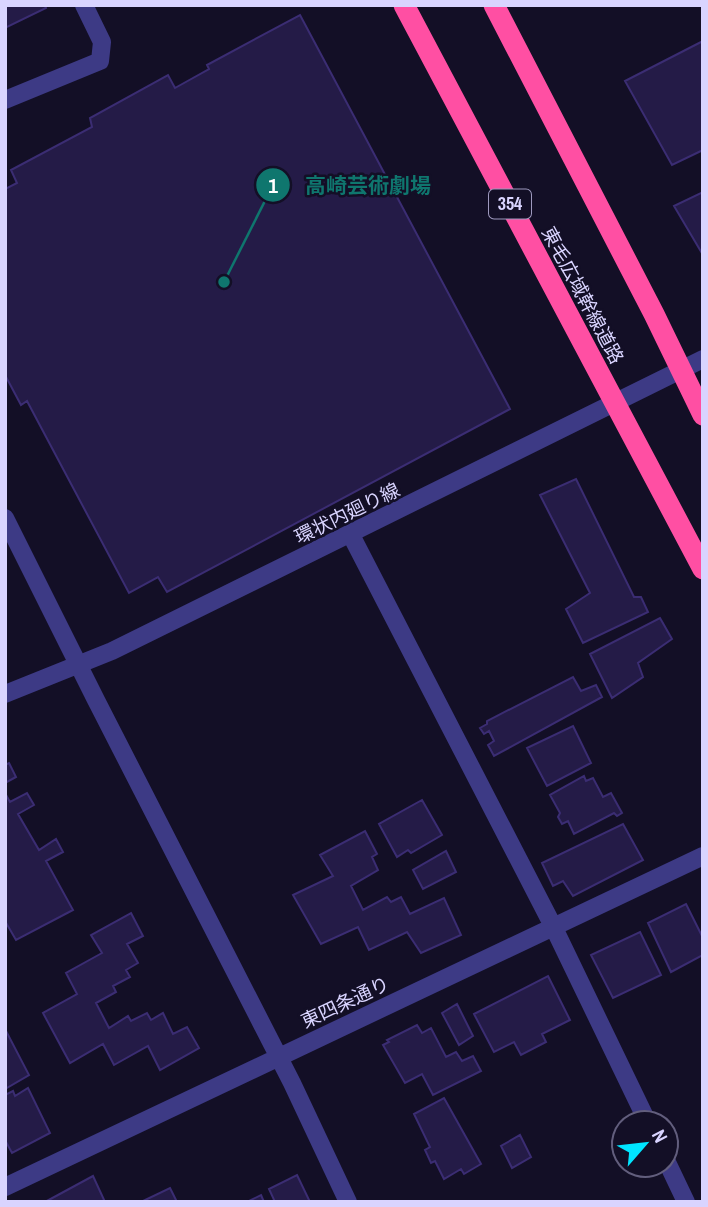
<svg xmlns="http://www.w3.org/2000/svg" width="708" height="1207" font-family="'Archivo Narrow','Noto Sans JP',sans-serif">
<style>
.building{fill:#241b47;stroke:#3b2d73;stroke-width:2}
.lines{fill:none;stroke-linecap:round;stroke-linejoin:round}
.minor{stroke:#3d3a85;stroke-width:18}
.highway{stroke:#ff4fa3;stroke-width:21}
.labels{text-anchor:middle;stroke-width:5;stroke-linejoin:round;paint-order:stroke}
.shield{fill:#130f26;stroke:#9e99be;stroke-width:2}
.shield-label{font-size:18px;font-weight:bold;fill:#d9d4ff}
.street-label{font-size:19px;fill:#d9d4ff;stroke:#130f26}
.leader{fill:none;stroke:#0f766e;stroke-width:2.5}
.callout-dot{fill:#0f766e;stroke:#130f26;stroke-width:2.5}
.mark-label{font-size:21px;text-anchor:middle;font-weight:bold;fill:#fff}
.callout-label{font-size:21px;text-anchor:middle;font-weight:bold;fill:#0f766e;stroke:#130f26;stroke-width:5;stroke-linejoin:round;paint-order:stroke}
</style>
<rect width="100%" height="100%" fill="#130f26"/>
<!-- building -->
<path class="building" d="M5,5h40l1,3 -41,20z
M300,15l210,394 -343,183 -9,-15 -29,16 -102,-192 -6,4 -16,-30v-186l12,-6 -6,-13 81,-43 -2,-9 78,-43 7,13 34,-19 -2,-4z
M703,41v109l-31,15 -47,-84z
M703,192v63l-29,-49z
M576,479l58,118h7l7,15 -65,31 -17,-34 24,-16 -50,-98z
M660,618l12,21 -34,24 5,14 -31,21 -22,-44z
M573,677l8,14 15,-6 6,12 -108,59 -6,-11 6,-4 -5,-10 -5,3 -4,-6 7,-4v-3z
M573,726l18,37 -44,23 -20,-38z
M9,763l7,14 -11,6v-18z
M584,776l2,5 7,-3 10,19 8,-4 11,20 -5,3 -3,-3 -40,21 -6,-13 -6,3 -4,-7 2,-4 -10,-18z
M5,793l5,9 17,-9 7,12 -16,9 21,36 17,-11 7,13 -17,9 27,49 -57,30 -11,-19z
M422,800l20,35 -31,18 -3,-3 -11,7 -18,-33z
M623,824l20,36 -70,36 -10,-15 -10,5 -11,-23z
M365,831l12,23 -5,3 6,13 -27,16 12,24 24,-13 4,5 10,-5 9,17 34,-16 17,37 -40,18 -14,-21 -38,18 -11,-23 -37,17 -28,-49 40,-19 -13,-21z
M446,851l10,21 -33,17 -10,-19z
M686,904l17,34v17l-32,17 -23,-49z
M131,913l12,23 -16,8 11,19 -12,7 4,7 -17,9 3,6 -20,11 13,25 19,-12 3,5 16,-8 4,7 12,-7 10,21 14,-7 12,21 -39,22 -12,-24 -34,19 -11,-21 -33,19 -27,-50 34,-19 -11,-21 36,-20 -11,-18z
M640,932l21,43 -48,23 -22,-43z
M548,976l22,44 -28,14 4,8 -25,13 -7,-13 -20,10 -20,-38z
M457,1004l16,32 -14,9 -17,-32z
M417,1025l5,8 9,-5 15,29 10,-5 6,9 11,-5 8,15 -48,24 -11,-21 -17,9 -22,-38 6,-3 -2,-2z
M5,1029l24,46 -24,14z
M28,1088l22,45 -38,20 -7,-13v-45l8,-4 2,5z
M444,1098l37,66 -17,10 -3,-5 -17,10 -9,-18 -4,2 -6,-13 5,-3 -16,-33z
M520,1135l11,22 -19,11 -11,-22z
M297,1175l13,27h-35l-6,-13z
M93,1176l12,26h-60z
M170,1188l7,14h-36z
M261,1195l3,7h-17z"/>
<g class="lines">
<!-- minor -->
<path class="minor" d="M5,100l95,-39 2,-19 -18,-37
M5,518l91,182 196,383 56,119
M351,535l203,393 94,195
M5,694l107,-43 591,-292
M666,1160l20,42
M5,1187l698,-331"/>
<!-- highway -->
<path class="highway" d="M404,5l299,564
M494,5l160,309 49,101"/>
</g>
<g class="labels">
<!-- shield labels -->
<rect class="shield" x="489" y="189.5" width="42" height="29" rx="5"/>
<g class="shield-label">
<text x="510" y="210">354</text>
</g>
<!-- street labels -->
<g class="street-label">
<text transform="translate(583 295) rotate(62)" y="7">東毛広域幹線道路</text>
<text transform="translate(347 513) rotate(-26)" y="7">環状内廻り線</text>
<text transform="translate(345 1002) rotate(-25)" y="7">東四条通り</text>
</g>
</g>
<!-- callouts -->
<path class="leader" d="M224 282L273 185"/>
<g class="callout-dot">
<circle cx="224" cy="282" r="7"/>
<circle cx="273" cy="185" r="18"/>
</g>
<g class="mark-label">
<text x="273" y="193">1</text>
</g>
<g class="callout-label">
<text x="368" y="193">高崎芸術劇場</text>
</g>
<!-- border -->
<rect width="708" height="1207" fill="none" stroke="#d9d4ff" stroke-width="14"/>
<!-- north arrow -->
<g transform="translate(645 1144) rotate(62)"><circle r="33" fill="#130f26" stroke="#625e7d" stroke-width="2"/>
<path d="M0-5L12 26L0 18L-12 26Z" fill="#00e5ff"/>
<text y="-10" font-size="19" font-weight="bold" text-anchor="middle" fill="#d9d4ff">N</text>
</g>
</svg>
